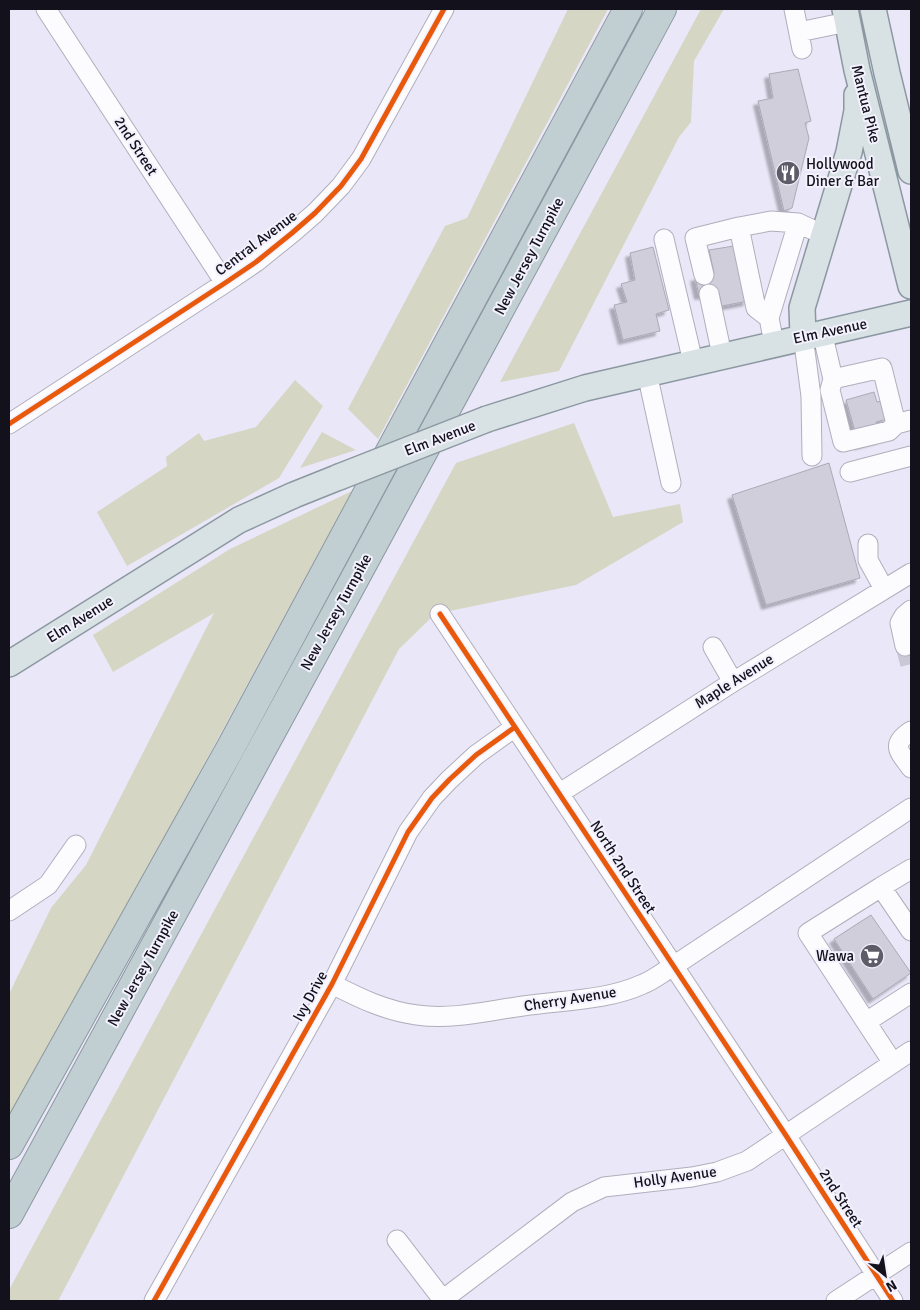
<svg xmlns="http://www.w3.org/2000/svg" width="920" height="1310" font-family="Signika,sans-serif">
<style>
.green{fill:#d5d6c4}
.building{fill:#d0cedb;stroke:#aca9b7;filter:url(#shadow)}
.lines{fill:none;stroke-linecap:round;stroke-linejoin:round}
.minor-tunnel{stroke:#cac7d7;stroke-width:19;stroke-dasharray:19 9;stroke-linecap:butt}
.minor-casing{stroke:#b1aebc;stroke-width:21}
.major-casing{stroke:#8b98a1;stroke-width:28}
.highway-casing{stroke:#8b98a1;stroke-width:30}
.minor{stroke:#fcfbfe;stroke-width:19}
.major{stroke:#d8e1e4;stroke-width:25}
.highway{stroke:#c1cfd2;stroke-width:28}
.major-bridge-casing{stroke:#8b98a1;stroke-width:28;stroke-linecap:butt}
.major-bridge{stroke:#d8e1e4;stroke-width:25}
.cycleway-casing{stroke:#f2f1fd;stroke-width:8}
.cycleway{stroke:#e8590c;stroke-width:5}
.labels{text-anchor:middle;stroke-width:4;stroke-linejoin:round;paint-order:stroke}
.street-label{font-size:15px;fill:#13111b;stroke:#f2f1fd}
.poi-label{font-size:15px;fill:#13111b;stroke:#f2f1fd;text-anchor:start}
</style>
<defs>
<filter id="shadow"><feDropShadow dx="-4.5" dy="4.5" stdDeviation="1" flood-color="#0004"/></filter>
</defs>
<rect width="100%" height="100%" fill="#eae7f8"/>
<!-- green -->
<path class="green" d="M568,9h40l-230,430 -30,-30 97,-183 22,-8z
M701,9h23l-30,52 -3,61 -12,15 -120,234 -59,11z
M295,380l28,26 -44,72 -152,88 -30,-54 70,-46 -1,-9 33,-24 5,8 52,-14z
M574,423l39,94 67,-13 3,18 -107,63 -141,29 -36,35 -341,652h-49v-11l447,-827z
M322,432l34,18 -56,18z
M352,491l-343,633v-130l42,-86 35,-43 128,-252 -101,59 -20,-37 137,-86z"/>
<!-- building -->
<path class="building" d="M798,69l13,52 -6,2 4,15 -17,70 -8,3 -26,-110 15,-3 -4,-24z
M734,246l14,55 -26,5 -3,-13 -20,2 -4,-18 19,-4 -5,-23z
M653,247l16,63 -13,4 4,17 -37,9 -9,-35 13,-3 -6,-18 14,-4 -5,-27z
M874,392l3,10 5,-1 5,18 -11,3 5,17 -22,6 -13,-45z
M829,463l31,115 -94,27 -34,-110z
M871,915l40,58 -38,26 -39,-60z"/>
<g class="lines">
<!-- minor-tunnel -->
<path class="minor-tunnel" d="M905,646l6,23"/>
<!-- minor casing -->
<g class="minor-casing">
<path id="minor" d="M46,9l179,274
M794,9l8,40
M799,32l48,-10
M739,227l32,-6 27,2 26,12
M664,239l29,123
M704,275l-9,-37 44,-11 17,81 13,10
M709,294l13,61
M822,332l11,47 -3,11 13,52 46,-11 7,-7 15,-4
M803,336l8,60 1,60
M774,343l-5,-25 29,-95
M647,373l24,110
M833,379l49,-11 14,56
M9,424l216,-141 31,-21 36,-29 23,-20 26,-27 20,-27 83,-150
M850,472l61,-16
M868,544v16l16,29
M440,614l345,520 108,167
M905,646l-5,-23 4,-7 7,-6
M713,647l20,35
M911,731c-21,14 -12,20 0,37
M560,793l173,-111 178,-109
M911,869l-30,18 30,44
M881,887l-73,46 58,89 45,-29
M9,911l39,-26 28,-40
M332,984c27,14 54,27 85,31 36,5 70,-4 106,-9 39,-6 83,-5 120,-22 10,-4 20,-12 29,-17l239,-159
M866,1022l27,41
M397,1240l46,60
M154,1301l178,-317 76,-152 24,-34 17,-18 27,-25 39,-28
M441,1301l131,-99 32,-15 88,-10 25,-5 30,-11 164,-110
M836,1301l75,-49"/>
</g>
<!-- major casing -->
<g class="major-casing">
<path id="major" d="M845,9l12,61 54,216
M873,9l14,64 24,98
M803,336l-1,-28 47,-156 8,-41v-16
M487,419l98,-31 326,-75
M9,664l230,-144 55,-25 45,-18"/>
</g>
<!-- highway casing -->
<g class="highway-casing">
<path id="highway" d="M9,1145l222,-398 397,-738
M9,1214l345,-634 308,-571"/>
</g>
<!-- minor -->
<use href="#minor" class="minor"/>
<!-- major -->
<use href="#major" class="major"/>
<!-- highway -->
<use href="#highway" class="highway"/>
<!-- major-bridge casing -->
<g class="major-bridge-casing">
<path id="major-bridge" d="M339,477l148,-58"/>
</g>
<!-- major-bridge -->
<use href="#major-bridge" class="major-bridge"/>
<!-- cycleway casing -->
<g class="cycleway-casing">
<path id="cycleway" d="M9,424l216,-141 31,-21 36,-29 23,-20 26,-27 20,-27 83,-150
M440,614l345,520 108,167
M154,1301l178,-317 76,-152 24,-34 17,-18 27,-25 39,-28"/>
</g>
<!-- cycleway -->
<use href="#cycleway" class="cycleway"/>
</g>
<!-- icons -->
<defs>
<g id="restaurant-disc" transform="scale(1.25)"><circle r="9.5" fill="#5e5c68" stroke="#f2f1fd"/><path d="M-5-6h1v4h1v-4h1v4h1v-4h1v5L-1.5 .5V6h-2V.5L-5-1ZM5-6V6H3V1.5H1.5Q1.5-4 5-6Z" fill="#fff"/></g>
<g id="supermarket-disc" transform="scale(1.25)"><circle r="9.5" fill="#5e5c68" stroke="#f2f1fd"/><path d="M-6-5.5h2.5l.6 2H6L4.5 2H-2.5L-4.4-4H-6ZM-1.5 3.2a1.3 1.3 0 1 0 .1 0ZM3 3.2a1.3 1.3 0 1 0 .1 0Z" fill="#fff"/></g>
</defs>
<g fill-rule="evenodd">
<use href="#restaurant-disc" x="788" y="173"/>
<use href="#supermarket-disc" x="872" y="956"/>
</g>
<g class="labels">
<!-- street labels -->
<g class="street-label">
<text transform="translate(866 104) rotate(76)" y="5">Mantua Pike</text>
<text transform="translate(136 146) rotate(57)" y="5">2nd Street</text>
<text transform="translate(256 243) rotate(-37)" y="5">Central Avenue</text>
<text transform="translate(529 256) rotate(-62)" y="5">New Jersey Turnpike</text>
<text transform="translate(830 331) rotate(-12)" y="5">Elm Avenue</text>
<text transform="translate(440 438) rotate(-21)" y="5">Elm Avenue</text>
<text transform="translate(336 612) rotate(-61)" y="5">New Jersey Turnpike</text>
<text transform="translate(80 619) rotate(-32)" y="5">Elm Avenue</text>
<text transform="translate(734 681) rotate(-32)" y="5">Maple Avenue</text>
<text transform="translate(623 867) rotate(57)" y="5">North 2nd Street</text>
<text transform="translate(143 968) rotate(-61)" y="5">New Jersey Turnpike</text>
<text transform="translate(310 996) rotate(-61)" y="5">Ivy Drive</text>
<text transform="translate(570 999) rotate(-9)" y="5">Cherry Avenue</text>
<text transform="translate(675 1177) rotate(-8)" y="5">Holly Avenue</text>
<text transform="translate(841 1198) rotate(57)" y="5">2nd Street</text>
</g>
<!-- poi labels -->
<g class="poi-label">
<text x="806" y="169">Hollywood<tspan x="806" dy="17">Diner &amp; Bar</tspan></text>
<text x="854" y="961" text-anchor="end">Wawa</text>
</g>
</g>
<!-- border -->
<rect width="920" height="1310" fill="none" stroke="#13111b" stroke-width="20"/>
<!-- north arrow -->
<g transform="translate(885 1275) rotate(150)" stroke="#f2f1fd" stroke-width="4" paint-order="stroke">
<path d="M0-4L9 19L0 12L-9 19Z" fill="#13111b"/>
<text y="-8" font-size="14" font-weight="bold" text-anchor="middle" fill="#13111b">N</text>
</g>
</svg>
